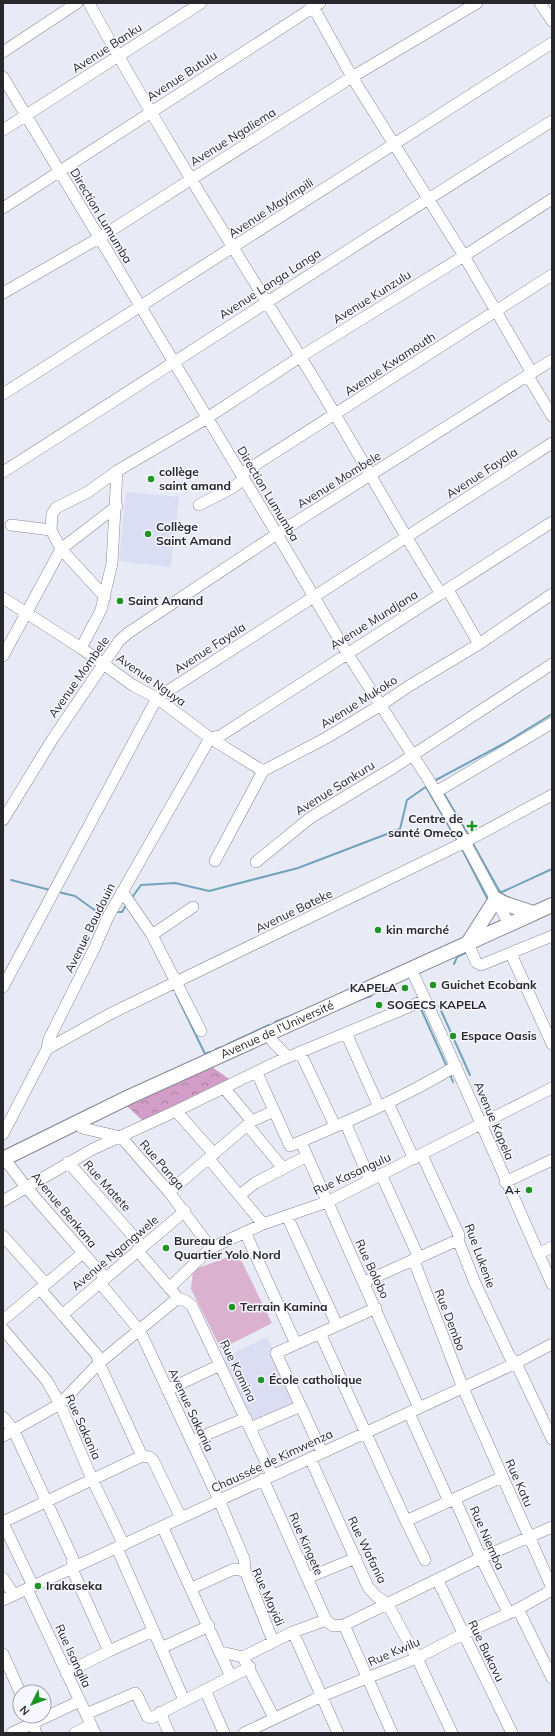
<svg xmlns="http://www.w3.org/2000/svg" width="555" height="1736" font-family="Mulish,sans-serif">
<style>
.built{fill:#dbdef2}
.grass{fill:#dab2d0}
.forest{fill:url(#forest-crowns)}
.lines{fill:none;stroke-linecap:round;stroke-linejoin:round}
.stream{stroke:#71a4ba;stroke-width:2}
.minor-casing{stroke:#878994;stroke-width:12}
.major-casing{stroke:#878994;stroke-width:16}
.minor{stroke:#fff;stroke-width:11}
.major{stroke:#fff;stroke-width:14}
.poi-dot{fill:#1f9523;stroke:#f6f7ff;stroke-width:1.5}
.labels{text-anchor:middle;stroke-width:3;stroke-linejoin:round;paint-order:stroke}
.street-label{font-size:12px;fill:#27272c;stroke:#f6f7ff}
.poi-label{font-size:12px;font-weight:bold;fill:#27272c;stroke:#f6f7ff;text-anchor:start}
</style>
<defs>
<pattern id="forest-crowns" width="20" height="18" patternUnits="userSpaceOnUse"><rect width="20" height="18" fill="#d29dc6"/><path d="M2 6a3 3 0 1 1 6 0M12 15a3 3 0 1 1 6 0" fill="none" stroke="#aa80a1"/></pattern>
</defs>
<rect width="100%" height="100%" fill="#e8eaf6"/>
<!-- built -->
<path class="built" d="M126,492l53,5 -8,70 -52,-6z
M267,1337l31,66 -44,20 -31,-65z"/>
<!-- grass -->
<path class="grass" d="M231,1256l10,4 31,63 -51,26 -30,-60 2,-19z"/>
<!-- forest -->
<path class="forest" d="M212,1067l20,14 -89,40 -16,-15z"/>
<g class="lines">
<!-- stream -->
<path class="stream" d="M434,781l71,-38 47,-29
M426,787l32,55
M443,792l26,44
M472,842l29,52 9,4
M462,849l26,51
M11,880l39,10
M499,891l3,1 50,-23
M58,892l17,4 25,18 6,-1
M131,899l10,-14 34,-2 34,8 89,-23 102,-39 7,-29 20,-14
M116,912h6l4,-7
M454,964l3,-7 10,-5
M380,992l8,1
M176,994l29,60 5,-2
M359,1000l12,-4
M439,1006l31,69
M421,1009l26,58
M275,1022l28,-11
M228,1044l41,-19
M216,1049l6,-2
M450,1074l3,8
M4,1151l89,-44"/>
<!-- minor casing -->
<g class="minor-casing">
<path id="minor" d="M89,3c66,121 139,236 211,353 49,79 92,160 141,238
M311,3l41,74 112,179 68,117
M540,3l12,18
M3,52l74,-49
M3,77l274,457 70,119 83,129 35,60 44,82
M3,130l198,-127
M3,208l317,-205
M3,293l96,-55 253,-161 125,-74
M528,376l24,40
M3,394l549,-351
M3,472c183,-117 365,-236 549,-351
M241,474l311,-199
M199,505l33,-17 12,-9
M11,525l40,5
M448,590l31,54
M105,597l-44,-48 -10,-19 1,-16 4,-6 32,-16 29,-21 90,-53 93,-61 164,-101 88,-57
M3,598l78,50 53,38 23,12 53,40 53,33
M81,648l20,-38 11,-47 5,-92
M3,656l58,-107 56,-43
M436,792l116,-69
M3,820l49,-80 67,-99 9,-8 149,-99 275,-174
M215,861l48,-90 63,-33 55,-33 28,-19 70,-42 73,-50
M256,862l54,-44 83,-50 159,-104
M122,891l30,44 49,96
M152,935l41,-28
M468,943l8,19 5,3 71,-29
M511,954l41,90
M411,969c49,104 94,210 141,315
M3,987l154,-289 395,-255
M268,1033l5,9 15,15
M346,1033l33,74
M47,1049l63,-35 355,-172 87,-47
M300,1052l35,74
M257,1073l33,73c57,-24 113,-48 166,-80
M224,1088l28,33
M388,1103l26,56
M176,1111l38,43
M79,1120l3,8 39,9 48,55 42,56
M345,1122l25,58
M247,1125l36,43
M3,1134l44,-85 2,-10 45,-90 14,-32 102,-179 10,-2 332,-214
M301,1142l118,266
M422,1155l37,80 -1,5 17,43 35,74 6,6 36,76
M3,1157l23,30 79,91
M209,1159l54,65
M68,1162l74,84
M381,1174l38,84
M505,1182l47,-22
M169,1192l83,-71 22,-10
M240,1195l15,-12 52,-27
M3,1201l90,-52 83,-38 103,-50 146,-61
M287,1216l50,109
M245,1232l51,112
M3,1236l43,48
M137,1250l41,48 8,3 6,5 80,169
M538,1254l14,-7
M414,1261l49,127 89,200
M364,1282l94,-42
M100,1283l40,48 79,169 25,59 1,12
M169,1288l42,-40 52,-24 64,-22 225,-114
M40,1289l57,66 2,8 43,93
M62,1315l123,-104
M3,1320l80,-67
M3,1329l44,52 13,23 32,75 32,66
M320,1333l86,188 19,39
M167,1390l53,-25
M409,1413l38,84 10,7 24,54 27,54
M3,1417l11,14 59,128 -1,10 37,82
M250,1428l51,-22
M3,1436l57,-32 39,-41 79,-65
M191,1441l55,-23
M322,1452l-46,-99 100,-45
M310,1458l58,129 8,9 11,7 30,55 35,75
M263,1479l63,141
M406,1521l96,-44
M3,1522l139,-66 7,1 4,3 28,58
M3,1523l30,63
M163,1528l68,149
M117,1548l67,152
M3,1578l11,17
M307,1578l49,-20
M437,1579l75,154
M192,1588l42,-19 11,2 28,70
M27,1589l68,144
M3,1600c171,-78 342,-158 513,-237l36,-19
M518,1609l34,69
M344,1625l48,108
M293,1632l45,101
M161,1648l48,-22
M221,1652l22,5 50,-25 33,-12 7,6 11,-1 137,-67 71,-31
M3,1654l17,38
M245,1661l29,57
M66,1673l43,-22 44,-20
M205,1690l19,43
M160,1712l9,21
M86,1714l49,-21 2,2 10,21 4,2 99,-51
M30,1716l6,17
M12,1733l68,-32
M75,1733l16,-8
M244,1733l78,-37 95,-38 46,-24 55,-25 34,-19"/>
</g>
<!-- major casing -->
<g class="major-casing">
<g id="major">
<path d="M468,943l28,-44 7,4 30,10"/>
<path id="s1" d="M3,1159l126,-62 423,-192"/>
</g>
</g>
<!-- minor -->
<use href="#minor" class="minor"/>
<!-- major -->
<use href="#major" class="major"/>
</g>
<!-- markers -->
<g class="poi-dot">
<circle cx="151" cy="479" r="4"/>
<circle cx="148" cy="534" r="4"/>
<circle cx="120" cy="601" r="4"/>
<path d="M470 820h4v4h4v4h-4v4h-4v-4h-4v-4h4z"/>
<circle cx="378" cy="930" r="4"/>
<circle cx="433" cy="985" r="4"/>
<circle cx="405" cy="988" r="4"/>
<circle cx="379" cy="1005" r="4"/>
<circle cx="453" cy="1036" r="4"/>
<circle cx="529" cy="1190" r="4"/>
<circle cx="166" cy="1248" r="4"/>
<circle cx="232" cy="1307" r="4"/>
<circle cx="261" cy="1380" r="4"/>
<circle cx="38" cy="1586" r="4"/>
</g>
<g class="labels">
<!-- street labels -->
<g class="street-label">
<text transform="translate(107 48) rotate(-33)" y="4">Avenue Banku</text>
<text transform="translate(182 76) rotate(-33)" y="4">Avenue Butulu</text>
<text transform="translate(233 137) rotate(-32)" y="4">Avenue Ngaliema</text>
<text transform="translate(271 208) rotate(-33)" y="4">Avenue Mayimpili</text>
<text transform="translate(101 216) rotate(59)" y="4">Direction Lumumba</text>
<text transform="translate(270 284) rotate(-33)" y="4">Avenue Langa Langa</text>
<text transform="translate(372 297) rotate(-32)" y="4">Avenue Kunzulu</text>
<text transform="translate(390 364) rotate(-33)" y="4">Avenue Kwamouth</text>
<text transform="translate(482 473) rotate(-33)" y="4">Avenue Fayala</text>
<text transform="translate(339 480) rotate(-32)" y="4">Avenue Mombele</text>
<text transform="translate(268 494) rotate(59)" y="4">Direction Lumumba</text>
<text transform="translate(374 620) rotate(-32)" y="4">Avenue Mundjana</text>
<text transform="translate(210 648) rotate(-33)" y="4">Avenue Fayala</text>
<text transform="translate(79 677) rotate(-55)" y="4">Avenue Mombele</text>
<text transform="translate(151 680) rotate(35)" y="4">Avenue Nguya</text>
<text transform="translate(359 702) rotate(-32)" y="4">Avenue Mukoko</text>
<text transform="translate(335 788) rotate(-32)" y="4">Avenue Sankuru</text>
<text transform="translate(294 911) rotate(-26)" y="4">Avenue Bateke</text>
<text transform="translate(90 928) rotate(-64)" y="4">Avenue Baudouin</text>
<text dy="4" stroke="none"><textPath href="#s1" startOffset="303">Avenue de l’Université</textPath></text>
<text transform="translate(494 1121) rotate(67)" y="4">Avenue Kapela</text>
<text transform="translate(162 1165) rotate(49)" y="4">Rue Panga</text>
<text transform="translate(352 1174) rotate(-25)" y="4">Rue Kasangulu</text>
<text transform="translate(107 1186) rotate(48)" y="4">Rue Matete</text>
<text transform="translate(64 1210) rotate(50)" y="4">Avenue Benkana</text>
<text transform="translate(115 1253) rotate(-40)" y="4">Avenue Ngangwele</text>
<text transform="translate(480 1256) rotate(70)" y="4">Rue Lukenie</text>
<text transform="translate(372 1269) rotate(65)" y="4">Rue Bolobo</text>
<text transform="translate(450 1320) rotate(69)" y="4">Rue Dembo</text>
<text transform="translate(238 1371) rotate(64)" y="4">Rue Kamina</text>
<text transform="translate(191 1410) rotate(65)" y="4">Avenue Sakania</text>
<text transform="translate(83 1427) rotate(66)" y="4">Rue Sakania</text>
<text transform="translate(272 1461) rotate(-25)" y="4">Chaussée de Kimwenza</text>
<text transform="translate(519 1483) rotate(66)" y="4">Rue Katu</text>
<text transform="translate(487 1538) rotate(66)" y="4">Rue Niemba</text>
<text transform="translate(306 1544) rotate(66)" y="4">Rue Kingete</text>
<text transform="translate(367 1550) rotate(64)" y="4">Rue Wafania</text>
<text transform="translate(268 1597) rotate(66)" y="4">Rue Mayidi</text>
<text transform="translate(486 1651) rotate(64)" y="4">Rue Bukavu</text>
<text transform="translate(394 1652) rotate(-23)" y="4">Rue Kwilu</text>
<text transform="translate(73 1656) rotate(65)" y="4">Rue Isangila</text>
</g>
<!-- poi labels -->
<g class="poi-label">
<text x="159" y="476">collège<tspan x="159" dy="14">saint amand</tspan></text>
<text x="156" y="531">Collège<tspan x="156" dy="14">Saint Amand</tspan></text>
<text x="128" y="605">Saint Amand</text>
<text x="463" y="823" text-anchor="end">Centre de<tspan x="463" dy="14">santé Omeco</tspan></text>
<text x="386" y="934">kin marché</text>
<text x="441" y="989">Guichet Ecobank</text>
<text x="397" y="992" text-anchor="end">KAPELA</text>
<text x="387" y="1009">SOGECS KAPELA</text>
<text x="461" y="1040">Espace Oasis</text>
<text x="521" y="1194" text-anchor="end">A+</text>
<text x="174" y="1245">Bureau de<tspan x="174" dy="14">Quartier Yolo Nord</tspan></text>
<text x="240" y="1311">Terrain Kamina</text>
<text x="269" y="1384">École catholique</text>
<text x="46" y="1590">Irakaseka</text>
</g>
</g>
<!-- border -->
<rect width="555" height="1736" fill="none" stroke="#27272c" stroke-width="8"/>
<!-- north arrow -->
<g transform="translate(32 1704) rotate(228)"><circle r="19" fill="#f6f7ff" stroke="#a3a4ab"/>
<path d="M0-3L7 15L0 10L-7 15Z" fill="#1f9523"/>
<text y="-6" font-size="11" font-weight="bold" text-anchor="middle" fill="#27272c">N</text>
</g>
</svg>
